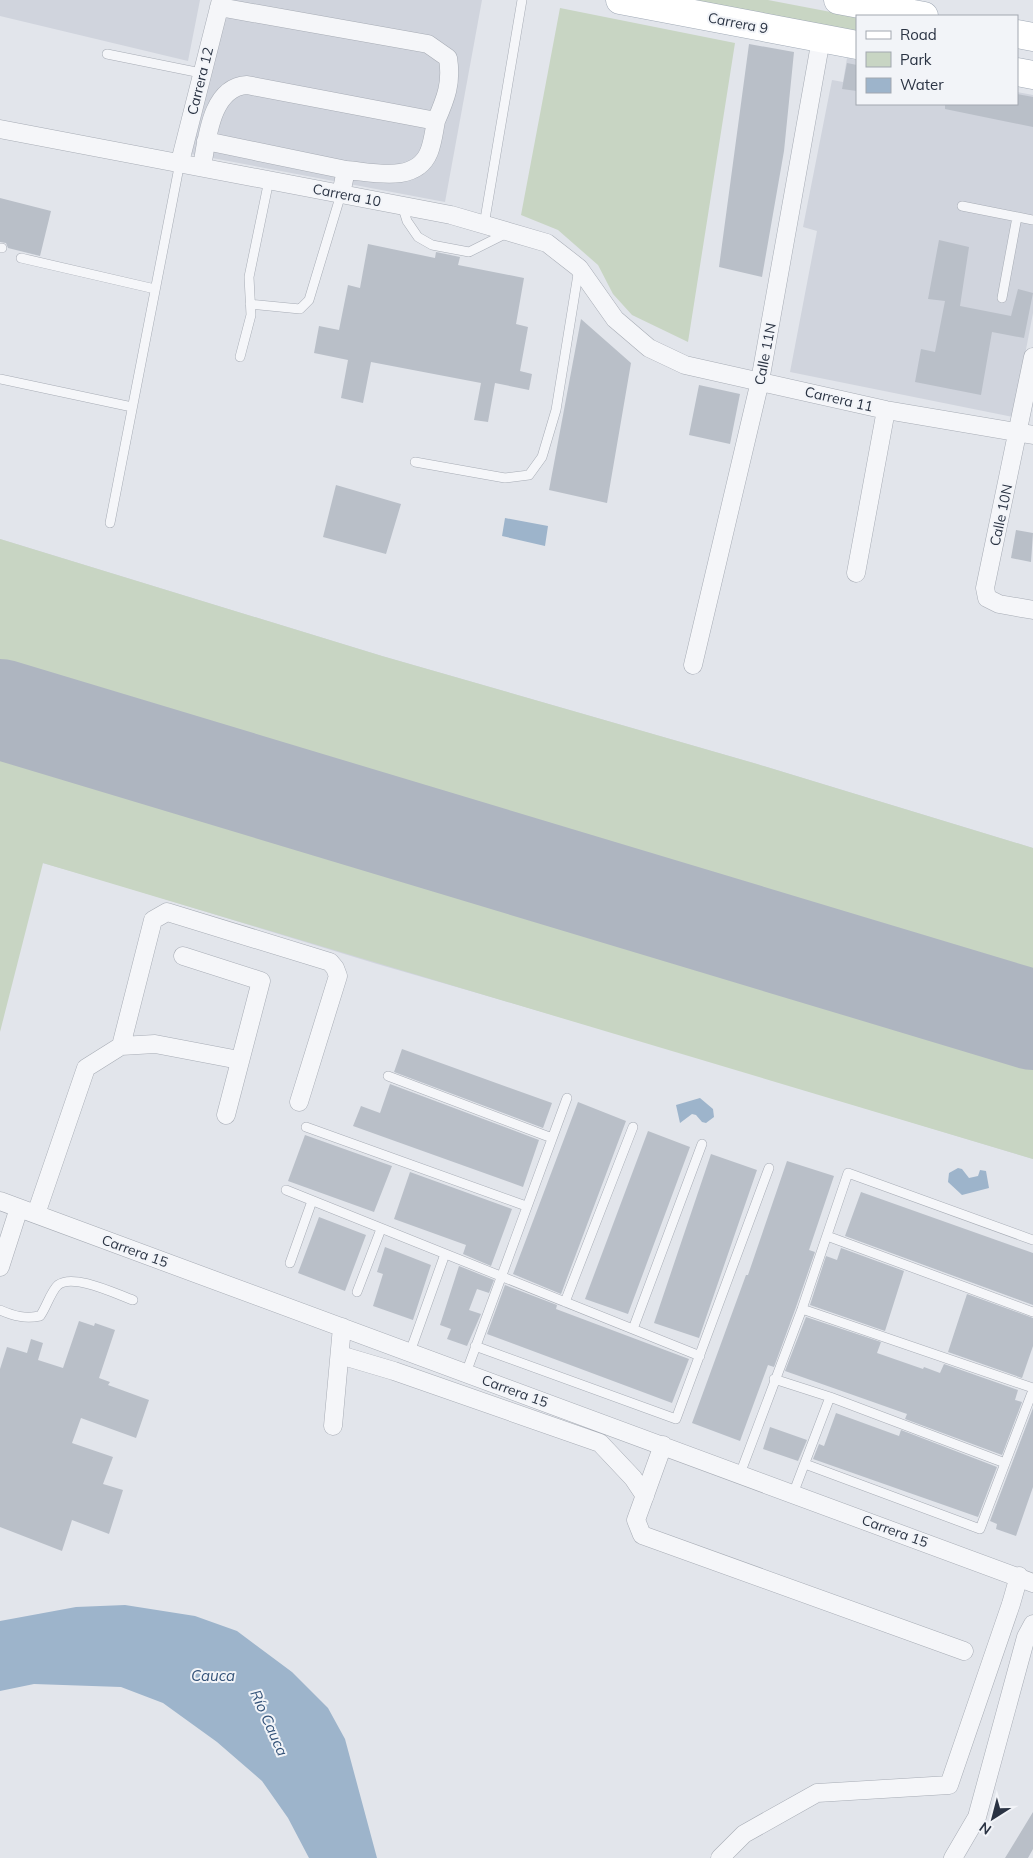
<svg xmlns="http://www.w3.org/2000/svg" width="1033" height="1858" font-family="Mulish,sans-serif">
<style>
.built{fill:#d0d4dd}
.green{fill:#c8d5c3}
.water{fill:#9db4cb}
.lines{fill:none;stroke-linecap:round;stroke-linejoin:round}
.runway{stroke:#aeb5c0;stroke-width:100}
.building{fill:#b9bfc8}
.service-casing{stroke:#a7acb5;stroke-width:10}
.minor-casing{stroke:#a7acb5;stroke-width:19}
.primary-casing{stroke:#a1aab6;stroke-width:29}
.service{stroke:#f5f6f9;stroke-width:9}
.minor{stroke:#f5f6f9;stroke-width:18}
.primary{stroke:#fff;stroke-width:28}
.labels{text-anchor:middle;stroke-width:4;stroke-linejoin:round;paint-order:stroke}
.street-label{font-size:14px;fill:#2a3343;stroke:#f2f4f8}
.water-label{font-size:15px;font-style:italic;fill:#335278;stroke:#f2f4f8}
</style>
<rect width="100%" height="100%" fill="#e2e5eb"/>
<!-- built -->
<path class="built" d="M0,0h200l-12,61 -188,-45z
M227,0h255l-37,202 -254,-48z
M847,58l10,2v44h160v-12l16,3v218l-20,104 -223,-45 27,-141 -14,-4 29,-147 11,2z
M0,539l382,117 375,108 276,84v311l-363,-110 -293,-85 -278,-85 -99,-28z"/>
<!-- green -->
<path class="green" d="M683,0h85l89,17v17z
M560,8l175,35 -47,299 -56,-27 -19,-21 -15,-29 -40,-35 -37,-15z
M0,539l382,117 375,108 276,84v124l-1033,-305z
M0,748l1033,309v102l-990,-296 -43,169z"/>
<!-- water -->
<path class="water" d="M505,518l43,8 -3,20 -43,-10z
M700,1098l13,11 1,8 -8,6 -4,-1 -6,-7 -4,-1 -12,9 -4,-18z
M958,1168l4,1 7,9 9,-2 2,-6 6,1 3,17 -27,7 -14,-13 1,-9z
M125,1605l70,11 42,15 55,41 36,36 17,31 32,119h-68l-21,-40 -26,-37 -45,-39 -54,-39 -42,-16 -87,-3 -34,7v-70l76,-14z"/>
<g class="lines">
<!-- runway -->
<path class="runway" d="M0,709l1033,311"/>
</g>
<!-- building -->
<path class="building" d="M749,44l45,8 -10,99 -22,126 -43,-10z
M847,63l10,2v26l-15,-2z
M1017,94l16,3v30l-88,-18v-5h72z
M0,198l51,13 -11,45 -32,-8 -2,-5 -6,-1z
M939,240l30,7 -9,59 51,10 7,-27 15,4 -9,45 -32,-6 -11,63 -66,-13 6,-33 14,3 10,-51 -17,-2z
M368,244l67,14 1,-6 24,5 -2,8 66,13 -8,46 12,3 -8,44 12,3 -3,16 -34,-7 -7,39 -14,-2 7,-37 -110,-21 -8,41 -22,-5 7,-38 -34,-7 5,-27 20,4 9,-45 12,3z
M581,319l50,44 -24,140 -58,-13z
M699,385l41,9 -10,50 -41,-9z
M336,485l65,19 -15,50 -63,-17z
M1016,530l17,3 -2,29 -20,-4z
M402,1049l150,54 -9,25 -149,-56z
M390,1084l149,56 -16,47 -170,-61 8,-20 19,7z
M578,1102l48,19 -65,173 -48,-20z
M648,1131l42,16 -62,167 -43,-15z
M305,1135l87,31 -18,46 -86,-31z
M711,1154l46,16 -58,168 -45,-15z
M787,1161l47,15 -25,74 6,2 -19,55 -22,60 -6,-2 -28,76 -48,-18 54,-148h2z
M410,1172l102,37 -21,57 -28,-12 3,-9 -72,-26z
M861,1192l172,61v52l-188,-69z
M319,1217l47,18 -21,56 -47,-18z
M385,1247l46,18 -18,55 -40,-14 10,-32 -6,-2z
M841,1248l63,23 -19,60 -75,-26 16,-49 11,4z
M459,1266l35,14 -5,13 -12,-4 -8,21 12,4 -14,32 -20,-7 4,-10 -11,-4z
M505,1285l52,20 -1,4 133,50 -17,44 -185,-69z
M967,1294l66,24v28l-11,32 -74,-26z
M806,1317l75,25 -4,11 46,16 1,-2 16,6 4,-9 74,26 -3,10 7,2 -20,53 -97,-36 2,-5 -122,-43z
M79,1321l15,5 1,-3 20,7 -16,48 11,4 -2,3 41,15 -13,38 -55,-20 -9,25 41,14 -10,27 20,6 -14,44 -37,-14 -10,31 -62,-24v-158l7,-22 20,6 4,-14 12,4 -5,17 25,8z
M1033,1408v79l-17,49 -20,-7 1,-5 -7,-3z
M836,1413l63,23 2,-6 96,37 -19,50 -165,-58 6,-15 5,2z
M770,1427l37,13 -9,21 -35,-12z
M1033,1812v37l-5,9h-23z"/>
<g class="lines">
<!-- service casing -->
<g class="service-casing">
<path id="service" d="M107,54l94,19
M402,205l5,16 11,16 14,8 37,7 38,-19
M962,206l71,14
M484,225l38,-225
M0,248h2
M21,258l134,31
M1002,298l15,-81
M250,304l50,5 9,-9 32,-106
M240,357l11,-42 -2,-38 20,-97
M0,379l132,28
M415,462l90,16 24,-3 13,-18 14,-47 23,-142
M110,523l70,-361
M388,1076l164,62
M306,1127l220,79
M286,1190l414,166
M827,1236l206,76
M290,1263l22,-62
M357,1292l24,-63
M565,1302l68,-175
M802,1309l231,79
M0,1310c14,6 25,9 40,6 6,-8 11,-25 18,-31 15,-12 58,9 75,15
M633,1329l69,-185
M475,1346l201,73 93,-251
M410,1352l35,-98
M466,1373l101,-275
M774,1379l56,18 175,66
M805,1464l175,65 53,-139
M740,1474l62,-165 46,-136 185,67
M793,1494l37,-97"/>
</g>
<!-- minor casing -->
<g class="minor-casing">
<path id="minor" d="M0,129l451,86 96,28 32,25 36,51 34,29 36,17 201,45 147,25
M206,141l140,29 -5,24
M180,162l41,-162
M202,167c5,-28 9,-80 45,-82l189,36c10,-23 16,-38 12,-63l-20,-14 -209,-37
M346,170c27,2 70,14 83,-18 4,-10 5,-21 7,-31
M1033,357l-48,231 2,10 12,6 34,6
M856,573l30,-163
M693,665l67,-284 61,-342
M183,956l78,25 -35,134
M121,1046l32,-126 14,-8 163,50 5,6 3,8 -39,126
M0,1201l1033,382
M36,1214l50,-146 35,-22 34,-2 84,16
M0,1267l19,-59
M340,1355l54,16 206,72 33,35 12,18
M333,1426l9,-99
M663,1445l-27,75 6,15 322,116
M720,1858l24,-24 73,-41 132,-8 62,-181 8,-28
M953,1858l24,-41 49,-180 7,-13"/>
</g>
<!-- primary casing -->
<g class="primary-casing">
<path id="primary" d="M620,0l237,45
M838,0l86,16
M1017,34l16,3
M1017,72l16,3"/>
</g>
<!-- service -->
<use href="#service" class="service"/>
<!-- minor -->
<use href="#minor" class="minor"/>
<!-- primary -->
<use href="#primary" class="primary"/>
</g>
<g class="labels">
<!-- street labels -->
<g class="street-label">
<text transform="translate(738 23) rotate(11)" y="5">Carrera 9</text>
<text transform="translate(200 81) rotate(-76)" y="5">Carrera 12</text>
<text transform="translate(347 195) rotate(11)" y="5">Carrera 10</text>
<text transform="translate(765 354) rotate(-79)" y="5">Calle 11N</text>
<text transform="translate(839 399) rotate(13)" y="5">Carrera 11</text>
<text transform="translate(1001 515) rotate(-78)" y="5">Calle 10N</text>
<text transform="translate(135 1251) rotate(20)" y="5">Carrera 15</text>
<text transform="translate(515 1391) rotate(20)" y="5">Carrera 15</text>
<text transform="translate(895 1531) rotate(20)" y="5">Carrera 15</text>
</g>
<!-- water labels -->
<g class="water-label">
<text x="213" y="1681">Cauca</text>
<text transform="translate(269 1723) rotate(66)" y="5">Río Cauca</text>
</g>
</g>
<!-- legend -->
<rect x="856" y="15" width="162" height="90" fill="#f2f4f8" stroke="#a2a7b0"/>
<rect x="866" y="31" width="25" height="8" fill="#ffffff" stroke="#a2a7b0"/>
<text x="900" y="40" font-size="15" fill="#2a3343">Road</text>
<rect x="866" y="52" width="25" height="15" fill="#c8d5c3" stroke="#a2a7b0"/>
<text x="900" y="65" font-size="15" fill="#2a3343">Park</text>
<rect x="866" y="78" width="25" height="15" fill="#9db4cb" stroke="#a2a7b0"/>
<text x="900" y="90" font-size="15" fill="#2a3343">Water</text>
<!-- north arrow -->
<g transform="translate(993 1818) rotate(216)" stroke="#f2f4f8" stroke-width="4" paint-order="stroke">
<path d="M0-4L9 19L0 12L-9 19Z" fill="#2a3343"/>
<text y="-8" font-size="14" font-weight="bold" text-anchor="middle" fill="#2a3343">N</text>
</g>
</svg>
